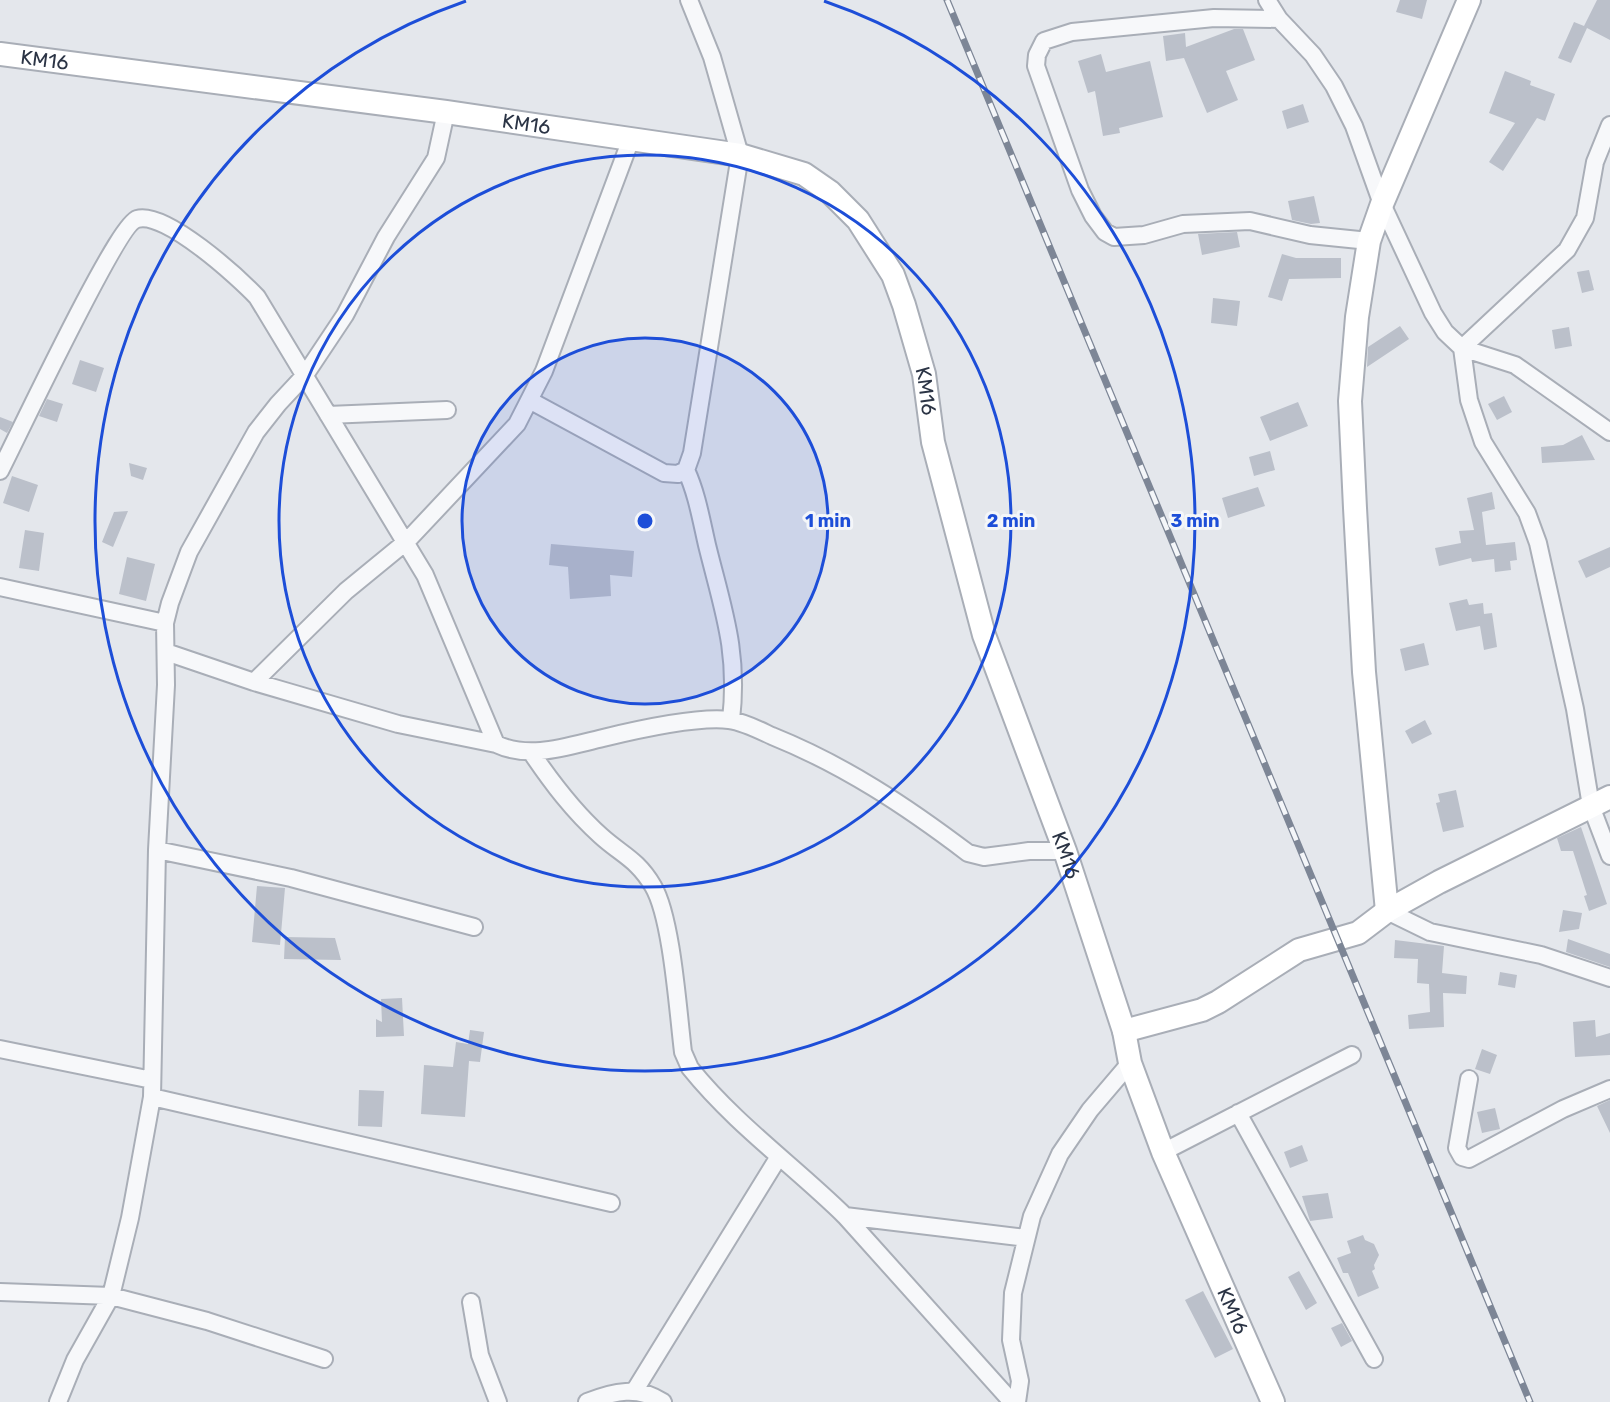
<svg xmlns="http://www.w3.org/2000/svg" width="1610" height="1402" font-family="Rubik,sans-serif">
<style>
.building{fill:#bbc0ca}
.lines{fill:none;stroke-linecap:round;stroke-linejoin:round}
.street-casing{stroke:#a9aeb7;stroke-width:20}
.secondary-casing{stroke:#a9aeb7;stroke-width:26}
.street{stroke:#f7f8fa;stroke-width:16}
.secondary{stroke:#fff;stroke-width:22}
.rail-casing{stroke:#7d8696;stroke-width:7}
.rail{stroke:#f4f6f9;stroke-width:4.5;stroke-dasharray:14;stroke-linecap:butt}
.ring{fill:none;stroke:#1d4ed8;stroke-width:3}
.labels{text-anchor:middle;stroke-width:6;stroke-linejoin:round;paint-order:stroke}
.street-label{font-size:20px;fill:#2b3445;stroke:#f4f6f9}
.centre{fill:#1d4ed8;stroke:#f4f6f9;stroke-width:3}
.ring-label{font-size:18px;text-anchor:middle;font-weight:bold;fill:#1d4ed8;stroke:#f4f6f9;stroke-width:6;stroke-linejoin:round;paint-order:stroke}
</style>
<rect width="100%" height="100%" fill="#e4e7ec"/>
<!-- building -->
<path class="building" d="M1400,0h27l-5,19 -26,-7z
M1597,0h13v40l-23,-12 -16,35 -13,-5 16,-36 10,4z
M1234,29h9l12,31 -29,11 12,29 -31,13 -23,-55 -18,3 -3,-25 22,-3 1,14z
M1101,54l5,18 44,-11 13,56 -44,11 1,5 -17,3 -8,-45 -7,2 -10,-32z
M1505,71l26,10 -1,4 25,9 -10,27 -8,-3 -34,53 -14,-9 26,-39 -26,-10z
M1303,104l6,18 -22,7 -5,-18z
M1314,196l6,27 -9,1 -19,-4 -4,-19z
M1237,232l3,15 -38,8 -4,-21z
M1282,254l14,4h45v20l-52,1 -7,22 -14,-4z
M1589,270l5,20 -12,3 -5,-21z
M1213,298l27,3 -3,25 -26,-3z
M1400,326l9,13 -42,28 1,-20z
M1569,327l3,19 -17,3 -3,-19z
M80,360l24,8 -8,24 -24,-8z
M1504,396l8,16 -15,8 -9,-16z
M47,399l16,5 -6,18 -18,-6z
M1298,402l10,24 -38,15 -10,-24z
M0,417l13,5 -6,11 -7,-4z
M1582,435l13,25 -53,3 -1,-16 22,-2z
M1270,451l5,19 -21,6 -5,-19z
M129,463l18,5 -4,12 -12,-4z
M12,476l26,9 -9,27 -26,-9z
M1258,487l7,19 -37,12 -6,-20z
M1492,492l3,17 -13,3 4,33 29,-3 2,18 -7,1 1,9 -16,2 -1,-13 -22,3 -1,-4 -32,8 -4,-18 26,-5 -2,-12 15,-1 -7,-32z
M128,511l-15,36 -11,-5 12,-30z
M25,530l19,3 -5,38 -20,-3z
M551,544l83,7 -2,26 -22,-2 1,21 -41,3 -2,-32 -19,-2z
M1610,547v20l-24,11 -8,-17z
M127,557l28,7 -9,37 -27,-7z
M1467,599l2,6 14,-2 1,11 8,-1 5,34 -13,3 -4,-24 -24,5 -7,-28z
M1424,643l5,22 -24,6 -5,-22z
M1425,720l7,14 -20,10 -7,-13z
M1456,790l8,37 -21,5 -7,-29 4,-1 -2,-8z
M1581,827l26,77 -18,7 -5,-15 3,-1 -14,-44h-12l-4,-13z
M257,886l28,2 -5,57 -28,-3z
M1563,910l19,3 -3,16 -20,3z
M285,937l50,1 6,22 -57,-1z
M1568,939l42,15v13l-44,-15z
M1395,940l49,6 -2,27 25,3 -1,18 -23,-1 1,34 -35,2 -1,-14 22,-3 -1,-28 -12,-1 1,-24 -24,-1z
M1500,972l17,3 -2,13 -17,-3z
M402,998l2,38 -28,1v-18l6,3 -1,-23z
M1595,1020l1,17 14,-4v22l-35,2 -2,-35z
M470,1030l14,2 -4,30 -11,-1 -4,56 -44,-3 3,-49 29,2 3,-25 12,2z
M1482,1049l15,6 -7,19 -15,-5z
M359,1090l25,1 -2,36 -24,-1z
M1610,1100v33l-13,-27z
M1495,1108l5,21 -18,4 -5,-21z
M1302,1145l6,16 -18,7 -6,-16z
M1328,1193l5,25 -23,3 -8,-25z
M1363,1235l2,5 9,4 5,11 -5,10 1,4 -3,2 7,17 -21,9 -10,-24h-5l-6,-15 14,-5 -4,-12z
M1299,1271l18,32 -11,7 -18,-33z
M1203,1291l30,58 -18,9 -30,-58z
M1342,1323l10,18 -11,6 -10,-19z"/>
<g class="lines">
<!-- street casing -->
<g class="street-casing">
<path id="street" d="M1267,0l12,19 34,36 21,31 20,40 28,78 51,109 12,19 17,16 53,17 95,67
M1279,19l-65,-1 -142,14 -28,9 -7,14 -1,11 44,124 13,26 12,16 9,5 30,-2 39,-11 67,-3 60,14 59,6
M1610,125l-15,37 -10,56 -18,32 -105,98 7,52 14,42 44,71 11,30 37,166 16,97 19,50
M531,401l133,72 14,1 8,-4 6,-17 48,-298 -28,-98 -23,-57
M328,415l119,-5
M686,470c11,24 15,49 21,75 16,65 32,106 24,175
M0,471c17,-33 117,-246 137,-252 28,-9 102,59 120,78l168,278 71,169c34,16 72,2 107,-6 33,-8 93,-22 126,-18 15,2 30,10 43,16 72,29 134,70 196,117l16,4 45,-6h36
M0,587l165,36
M166,652l88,30 144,42 98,20
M254,682l92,-91 61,-50 110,-117 27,-53 87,-232
M531,752c21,31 42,59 70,84 21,19 36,23 52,50 19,32 25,126 30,166l7,16c45,56 104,98 155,148l167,186
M157,850l134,28 183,49
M1387,911l43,21 111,23 69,23
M0,1049l152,31
M1469,1079l-12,69 5,9 7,2 94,-50 47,-20
M152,1097l459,106
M1238,1113l136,246
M1163,1152l189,-97
M845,1216l181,22
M0,1292l111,4 96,25 117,38
M471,1302l9,53 18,47
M635,1390l143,-232
M58,1402l17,-42 36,-64 19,-78 22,-121 5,-247 9,-165 -1,-62 5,-20 19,-51 67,-120 22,-28 27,-29 40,-60 41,-78 50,-79 10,-46
M587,1402c27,-11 51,-16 76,0
M1017,1402l3,-21 -9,-41 2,-47 19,-77 28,-62 30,-44 40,-47"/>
</g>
<!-- secondary casing -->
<g class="secondary-casing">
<g id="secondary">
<path id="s1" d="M0,54l446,58 294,43 64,19 26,18 28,28 35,55 11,30 20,69 9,68 51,193 81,216 59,180 6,32 33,89 110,250"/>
<path d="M1387,911l-23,-239 -9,-164 -5,-107 7,-84 12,-76 13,-37 87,-204"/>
<path d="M1124,1031l78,-21 16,-8 81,-52 59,-17 29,-22 52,-29 171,-85"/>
</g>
</g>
<!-- street -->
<use href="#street" class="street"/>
<!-- secondary -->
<use href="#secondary" class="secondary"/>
<!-- rail casing -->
<g class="rail-casing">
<path id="rail" d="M947,0l583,1402"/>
</g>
<!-- rail -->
<use href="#rail" class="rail"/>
</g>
<!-- distance rings -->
<circle cx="645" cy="521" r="183" fill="#1d4ed8" fill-opacity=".12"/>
<g class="ring">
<circle cx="645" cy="521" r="183"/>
<circle cx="645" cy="521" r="366"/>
<path d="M824 1A550 550 0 1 1 466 1"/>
</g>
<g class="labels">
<!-- street labels -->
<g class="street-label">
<text dy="7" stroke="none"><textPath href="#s1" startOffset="45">KM16</textPath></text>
<text dy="7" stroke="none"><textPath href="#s1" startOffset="531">KM16</textPath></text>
<text dy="7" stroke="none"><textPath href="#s1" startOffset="1071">KM16</textPath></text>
<text dy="7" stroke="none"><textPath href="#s1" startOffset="1557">KM16</textPath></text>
<text dy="7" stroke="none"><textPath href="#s1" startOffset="2043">KM16</textPath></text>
</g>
</g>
<circle cx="645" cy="521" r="9" class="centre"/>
<g class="ring-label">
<text x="828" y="527">1 min</text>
<text x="1011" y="527">2 min</text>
<text x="1195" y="527">3 min</text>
</g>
</svg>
